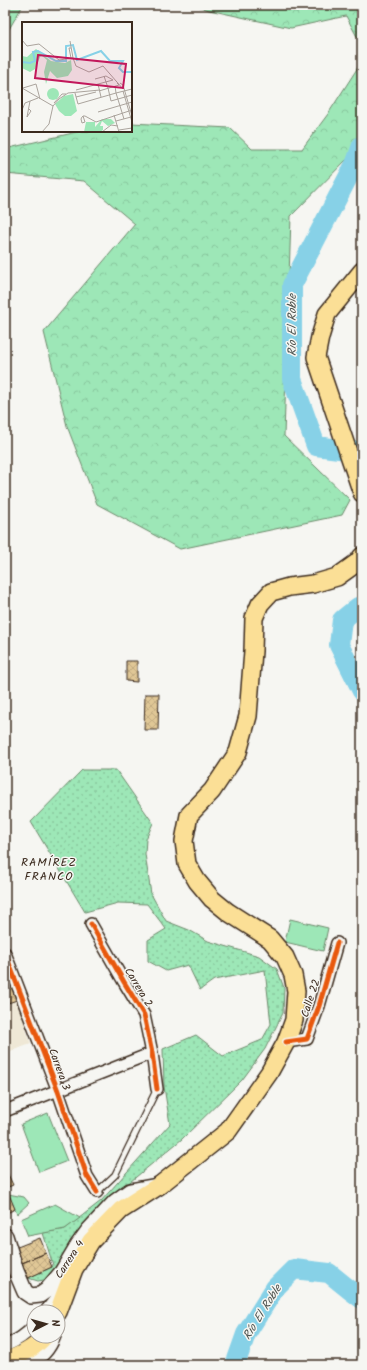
<svg xmlns="http://www.w3.org/2000/svg" width="367" height="1370" font-family="Kalam,sans-serif">
<style>
.built{fill:#efe8d6}
.grass{fill:url(#grass-dots);stroke:#6c886a}
.forest{fill:url(#forest-crowns);stroke:#6c886a}
.green{fill:#9de7b7;stroke:#6c886a}
.lines{fill:none;stroke-linecap:round;stroke-linejoin:round}
.river{stroke:#87d1e7;stroke-width:20}
.building{fill:url(#building-cross-hatch);stroke:#3b2a1e}
.service-casing{stroke:#3b2a1e;stroke-width:8}
.minor-casing{stroke:#3b2a1e;stroke-width:14}
.secondary-casing{stroke:#3b2a1e;stroke-width:18}
.primary-casing{stroke:#3b2a1e;stroke-width:20}
.service{stroke:#f6f6f2;stroke-width:5.5}
.minor{stroke:#f6f6f2;stroke-width:11}
.secondary{stroke:#f6f6f2;stroke-width:15}
.primary{stroke:#fbdf96;stroke-width:17}
.cycleway-casing{stroke:#f6f6f2;stroke-width:8}
.cycleway{stroke:#e8590c;stroke-width:5}
.labels{text-anchor:middle;stroke-width:3;stroke-linejoin:round;paint-order:stroke}
.street-label{font-size:11px;fill:#3b2a1e;stroke:#f6f6f2}
.water-label{font-size:12px;font-style:italic;fill:#4e5450;stroke:#f6f6f2}
.neighbourhood-label{font-size:12px;letter-spacing:1px;fill:#3b2a1e;stroke:#f6f6f2}
.inset-river{fill:none;stroke:#87d1e7;stroke-width:2}
.inset-road{fill:none;stroke:#aba49d;stroke-width:1}
.view{fill:#c2185b;fill-opacity:0.15;stroke:#c2185b;stroke-width:2}
.inset-edge{fill:none;stroke:#3b2a1e;stroke-width:2}
</style>
<defs>
<pattern id="grass-dots" width="8" height="8" patternUnits="userSpaceOnUse"><rect width="8" height="8" fill="#9de7b7"/><path d="M2 2h.1M6 6h.1" fill="none" stroke="#88c69d" stroke-width="1.8" stroke-linecap="round"/></pattern>
<pattern id="forest-crowns" width="20" height="18" patternUnits="userSpaceOnUse"><rect width="20" height="18" fill="#9de7b7"/><path d="M2 6a3 3 0 1 1 6 0M12 15a3 3 0 1 1 6 0" fill="none" stroke="#88c69d"/></pattern>
<pattern id="building-cross-hatch" width="8" height="8" patternUnits="userSpaceOnUse"><rect width="8" height="8" fill="#e0c796"/><path d="M0 0l8 8M0 8l8-8" fill="none" stroke="#c1ab81"/></pattern>
</defs>
<rect width="100%" height="100%" fill="#f6f6f2"/>
<filter id="ink" filterUnits="userSpaceOnUse"><feTurbulence type="fractalNoise" baseFrequency=".025" numOctaves="2"/><feDisplacementMap in="SourceGraphic" scale="8" xChannelSelector="R" yChannelSelector="G"/><feConvolveMatrix kernelMatrix="1 2 1 2 8 2 1 2 1" color-interpolation-filters="sRGB"/></filter>
<g filter="url(#ink)">
<!-- built -->
<path class="built" d="M11,982l20,62 -26,9v-69z"/>
<!-- grass -->
<path class="grass" d="M82,770h34l37,53 -7,16 -1,15 6,40 15,27 23,9 19,11 51,15 18,13 7,19 -1,25 -18,36 -23,31 -60,59 -69,57 -57,75 -12,9 -6,1 -10,-3 24,-11 1,-2 -10,-32 22,-4 36,-28 69,-77 -6,-37 -1,-38 33,-14 27,21 39,-16 9,-16 -6,-54 -51,10 -14,10 -12,-25 -22,6 -18,-10v-21l18,-11 -19,-25 -29,-1 -33,9 -54,-90z"/>
<!-- forest -->
<path class="forest" d="M195,5h167v41l-16,-30 -55,12 -82,-18z
M362,61v77l-11,17 -60,61 -7,220 66,64 -8,15 -162,34 -83,-45 -30,-78 -23,-94 91,-108 -51,-43 -79,-7v-25l76,-18h50v-8l99,5 22,21h50l26,-35z"/>
<!-- green -->
<path class="green" d="M5,5h18l-18,31z
M290,919l38,9 -5,23 -38,-9z
M48,1113l19,48 -28,11 -18,-48z
M8,1194l16,3 5,6 -12,11z
M55,1204l25,14 -15,11 -37,7 -7,-17z"/>
<g class="lines">
<!-- river -->
<path class="river" d="M362,145l-6,17 -64,123v94l24,67 46,6
M362,607h-4l-16,13 -3,25 23,46
M235,1365l11,-31 29,-46 19,-19 35,4 21,17 12,9"/>
</g>
<!-- building -->
<path class="building" d="M126,661h11v21l-11,-1z
M145,694h14l-1,36h-14z
M11,982l6,18 -12,4v-20z
M5,1168l8,17 -7,3 -1,-3z
M8,1192l7,17 -10,5v-21z
M40,1238l6,15 -24,10 -7,-15z
M46,1253l6,14 -24,11 -6,-15z"/>
<g class="lines">
<!-- service casing -->
<g class="service-casing">
<path id="service" d="M97,1192l18,-17 42,-86"/>
</g>
<!-- minor casing -->
<g class="minor-casing">
<path id="minor" d="M91,924l33,58 20,33 8,38 5,36
M5,953l53,138 29,85 10,16
M286,1042l21,-3 12,-33 18,-63
M5,1111l147,-58
M45,1312l16,-20
M5,1346c12,-5 20,-10 29,-20
M28,1365c14,-6 22,-15 27,-29"/>
</g>
<!-- secondary casing -->
<g class="secondary-casing">
<path id="secondary" d="M5,1236l11,35 9,21 6,4 9,-1 7,-5 15,-18 16,-27 11,-15 26,-28 15,-11 27,-5"/>
</g>
<!-- primary casing -->
<g class="primary-casing">
<path id="primary" d="M362,271l-35,43 -7,23 -4,20 46,136
M58,1312l16,-43 17,-28 30,-31 39,-25 68,-54 41,-58 17,-31 8,-22 2,-29 -3,-16 -8,-18 -15,-18 -42,-27 -16,-13 -15,-18 -10,-17 -3,-23 5,-26 23,-24 26,-39 10,-36 5,-65 1,-33 6,-14 11,-12 18,-5 24,-3 24,-7 21,-15 4,-6
M5,1361c16,-6 29,-12 40,-25"/>
</g>
<!-- service -->
<use href="#service" class="service"/>
<!-- minor -->
<use href="#minor" class="minor"/>
<!-- secondary -->
<use href="#secondary" class="secondary"/>
<!-- primary -->
<use href="#primary" class="primary"/>
<!-- cycleway casing -->
<g class="cycleway-casing">
<path id="cycleway" d="M91,924l33,58 20,33 8,38 5,36
M5,953l53,138 29,85 10,16
M286,1042l21,-3 12,-33 18,-63"/>
</g>
<!-- cycleway -->
<use href="#cycleway" class="cycleway"/>
</g>
</g>
<g class="labels">
<!-- street labels -->
<g class="street-label">
<text transform="translate(139 987) rotate(59)" y="4">Carrera 2</text>
<text transform="translate(310 998) rotate(-72)" y="4">Calle 22</text>
<text transform="translate(60 1069) rotate(70)" y="4">Carrera 3</text>
<text transform="translate(69 1259) rotate(-57)" y="4">Carrera 4</text>
</g>
<!-- water labels -->
<g class="water-label">
<text transform="translate(292 325) rotate(-90)" y="4">Río El Roble</text>
<text transform="translate(262 1312) rotate(-58)" y="4">Río El Roble</text>
</g>
<!-- neighbourhood labels -->
<g class="neighbourhood-label">
<text x="49" y="866">RAMÍREZ<tspan x="49" dy="14">FRANCO</tspan></text>
</g>
</g>
<!-- overview -->
<g transform="translate(22 22)">
<rect width="110" height="110" fill="#f6f6f2"/>
<path d="M14,27l15,12 14,2 6,-3 1,10 -4,6 -11,2 -7,-7 -4,13 -2,-12 3,-12 -6,-5 -6,14 -5,3 -8,-4v-12l5,1zM80,97h9l4,4 -7,3 -6,-5 -2,5h3v4l-3,2h-16l2,-10h9v5z" fill="#9de7b7"/>
<path d="M25 72a6 6 0 1 1 12 0a6 6 0 1 1-12 0Z" fill="#9de7b7"/>
<path d="M51,72l4,17 -6,5h-6l-6,-5 -4,-7 9,-8z" fill="#9de7b7"/>
<path class="inset-river" d="M0,40l8,1 5,-2 -2,-9 5,-1 18,10h10v-15l7,-1 4,15 24,-9 9,10h13l-4,7 4,4h9"/>
<path class="inset-road" d="M0,18l5,6 12,-2 20,16 14,-2 3,8 13,6 14,-6 20,23M48,19l3,17M49,36l-2,-10h2M82,54l4,12M73,57l11,-3 7,4M98,61l3,2 9,31M76,62l3,13M93,64l1,7 16,-4M0,66l31,18M1,66l13,-4 4,15M86,66l3,13 21,-6M54,68l37,-10M77,69l20,-6 -2,-2M101,69l9,31M53,71l3,11 38,-11 8,26M54,75l20,-5M32,81l8,-9h4M7,87l2,2 -4,6 3,-16M0,88l3,-7 13,-5M76,90l34,-10M92,93l5,17M61,94l2,6 -3,1 -1,-4 1,-2 1,-1h2l11,6 36,-12M94,99l15,-4M97,108l13,-2M20,110l7,-8 4,-18 6,-7 9,-6 32,-3M80,110l9,-7 7,1"/>
<path class="view" d="M16,33l88,9 -3,24 -88,-10z"/>
<rect width="110" height="110" class="inset-edge"/>
</g>
<!-- margin -->
<rect width="367" height="1370" fill="none" stroke="#f6f6f2" stroke-width="20"/>
<rect x="10" y="10" width="347" height="1350" fill="none" stroke="#3b2a1e" stroke-width="1.5" filter="url(#ink)"/>
<!-- north arrow -->
<g transform="translate(46 1324) rotate(84)"><circle r="19" fill="#f6f6f2" stroke="#aba49d"/>
<path d="M0-3L7 15L0 10L-7 15Z" fill="#3b2a1e"/>
<text y="-6" font-size="11" font-weight="bold" text-anchor="middle" fill="#3b2a1e">N</text>
</g>
</svg>
